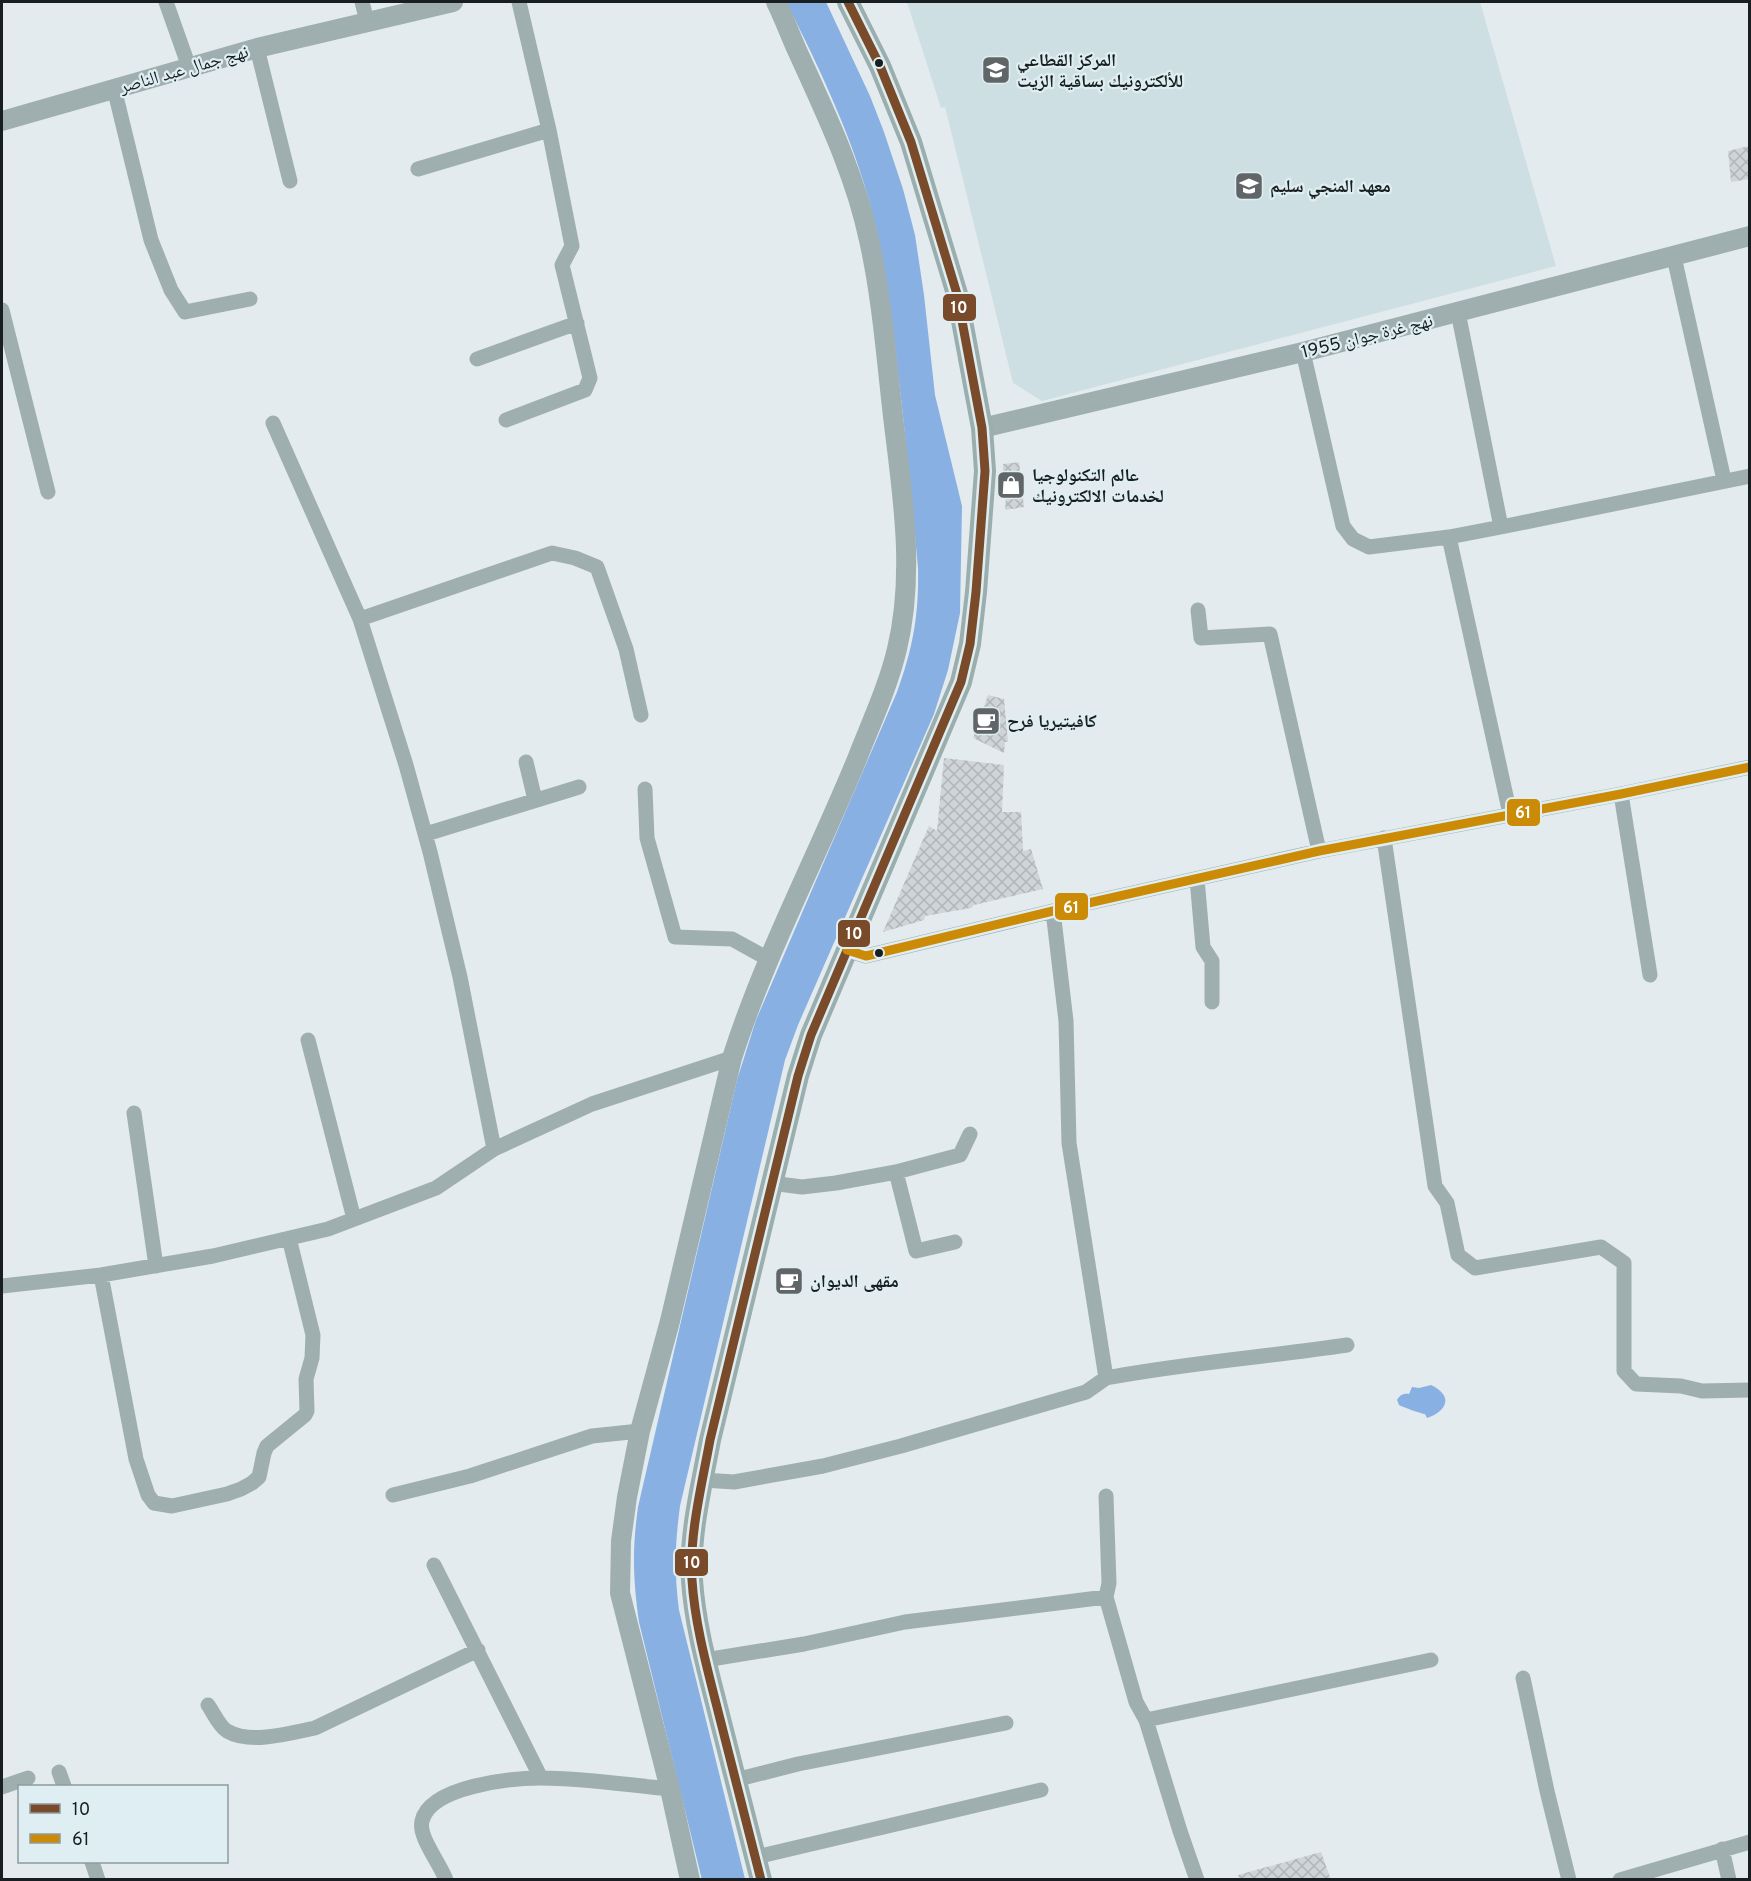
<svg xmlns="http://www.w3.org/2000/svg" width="1751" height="1881" font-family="Overpass,'Noto Naskh Arabic',sans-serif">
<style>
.built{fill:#cedfe4}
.water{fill:#89b0e3}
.building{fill:url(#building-cross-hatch)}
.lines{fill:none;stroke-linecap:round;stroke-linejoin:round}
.minor{stroke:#9fafaf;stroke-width:15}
.tertiary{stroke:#9fafaf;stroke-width:20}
.secondary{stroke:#9baeae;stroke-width:22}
.bus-1-casing{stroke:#dfeef2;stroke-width:14}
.bus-2-casing{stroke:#dfeef2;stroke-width:14}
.bus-1{stroke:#7a4b2a;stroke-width:9}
.bus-2{stroke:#cb8b06;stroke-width:9}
.bus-dot{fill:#191e20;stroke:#dfeef2;stroke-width:2}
.labels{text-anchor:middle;stroke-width:4.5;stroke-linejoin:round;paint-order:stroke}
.poi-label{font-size:18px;font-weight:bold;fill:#191e20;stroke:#dfeef2;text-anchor:start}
.street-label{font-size:18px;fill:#191e20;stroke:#dfeef2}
.line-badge{stroke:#dfeef2;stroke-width:2}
.badge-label{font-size:16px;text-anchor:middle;font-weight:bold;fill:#fff}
</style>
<defs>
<pattern id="building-cross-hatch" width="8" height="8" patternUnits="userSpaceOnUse" patternTransform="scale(1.5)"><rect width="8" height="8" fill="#ced4d7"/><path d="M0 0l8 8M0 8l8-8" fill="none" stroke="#b0b6b8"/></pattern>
</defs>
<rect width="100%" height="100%" fill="#e3ebee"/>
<!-- built -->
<path class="built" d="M907,2h573l76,264 -514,135 -29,-18 -68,-276 -4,1z"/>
<!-- water -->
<path class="water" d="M786,2h40l44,94 14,36 19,57 12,46 9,60 11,100 27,111 -2,107 -12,57 -14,44 -136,311 -13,35 -105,446c-5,38 -6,65 -1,104l66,269 -43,1 -63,-258c-6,-43 -7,-72 -1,-115l99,-427 19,-60 141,-328c16,-44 22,-77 21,-124 -6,-65 -12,-130 -20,-195 -6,-54 -12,-108 -26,-161 -18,-72 -53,-145 -86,-210z
M1431,1385c23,11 16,26 -4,33l-2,-4c-3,0 -25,-8 -26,-9l-2,-5c3,-5 6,-7 12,-6l3,-7 7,1z"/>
<!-- building -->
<path class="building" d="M1749,146v33l-18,3 -3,-31z
M1019,462l5,45 -19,3 1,-13h-3v-33z
M988,695l16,4 4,43h-3l-1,11 -31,-15z
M944,758l60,7 -2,47h19l2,39 8,-2 12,40 -69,16 -3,3 -46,8 -1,4 -41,12 46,-106 8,5z
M1321,1852l10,28h-92l-1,-5z"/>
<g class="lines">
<!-- minor -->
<path class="minor" d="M166,2l23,65
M362,2l5,19
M257,48l33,133
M114,88l37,152 20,50 14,22 65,-13
M418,169l131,-39
M1674,257l50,223
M2,310l46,182
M1458,312l43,215
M1303,352l40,174 10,13 16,8 80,-10 52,-10 249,-51
M477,359l100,-36
M506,420l79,-30 5,-12 -28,-113 10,-19 -23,-116 -30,-128
M273,423l87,196 46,146 24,87 30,125 34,172
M1449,537l61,277
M1198,610l3,28 69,-4 49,217
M360,619l192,-66 23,5 22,9 29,82 15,66
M526,762l9,38
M645,789l2,49 28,99 57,2 38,21
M1621,794l29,181
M426,834l153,-47
M1384,838l51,348 12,17 11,52 17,13 126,-21 23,16v108l12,13 45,2 21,5 48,-1
M1197,879l6,68 9,14v41
M847,950l19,6 187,-45 266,-60 302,-57 129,-27
M308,1040l46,179
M134,1113l22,153
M896,1172l64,-17 10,-21
M771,1183l31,4 34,-4 60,-11 20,79 39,-9
M101,1275l35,184 12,36 6,8 18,3 55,-12 14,-5 11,-6 7,-6 5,-24 3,-7 38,-31 2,-4 -1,-32 6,-21 1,-23 -24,-97
M2,1286l99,-11 112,-19 115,-27 108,-41 58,-39 98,-45 140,-46
M1106,1378c79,-15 161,-21 241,-33
M703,1480l31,2 89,-16 78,-20 185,-54 20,-14 -37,-235 -3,-122 -13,-110
M393,1495l77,-19 122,-40 48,-5
M1106,1496l3,87 -3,14 30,105 10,18 34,111 17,49
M434,1565l107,213
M705,1660l99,-16 101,-22 201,-25
M1523,1678l24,113 22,89
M208,1705c5,7 11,21 19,26 24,14 63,2 88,-3l163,-78
M1146,1720l285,-60
M59,1772l5,14
M735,1780l63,-16 208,-41
M2,1787l26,-9
M1722,1849l7,31
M756,1857l285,-67
M92,1862l6,18
M446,1880c-6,-17 -28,-43 -24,-59 8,-35 90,-43 119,-43 42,0 87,7 129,11
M1620,1880l130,-38"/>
<!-- tertiary -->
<path class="tertiary" d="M2,121l255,-73 196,-46
M982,428l321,-76 447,-116
M690,1880l-20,-91 -50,-196 1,-52 6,-44 13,-66 30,-110 62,-263c33,-103 84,-199 125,-299 14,-36 31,-72 40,-110 17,-71 7,-144 -2,-216 -8,-64 -12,-130 -26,-193 -14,-67 -45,-130 -73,-192 -7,-16 -13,-32 -20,-46"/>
<!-- secondary -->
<path class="secondary" d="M761,1880c-14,-55 -28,-110 -42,-165 -11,-44 -24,-89 -27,-135 -3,-45 10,-96 18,-140l88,-364 13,-41 150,-353 9,-38 6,-52 9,-121 -3,-43 -25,-134 -46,-152 -31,-76 -32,-64"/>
<!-- bus-1 casing -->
<g class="bus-1-casing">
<path id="bus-1" d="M761,1880c-14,-55 -28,-110 -42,-165 -11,-44 -24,-89 -27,-135 -3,-45 10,-96 18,-140l88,-364 13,-41 150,-353 9,-38 6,-52 9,-121 -3,-43 -25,-134 -46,-152 -31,-76 -32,-64"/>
</g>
<!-- bus-2 casing -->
<g class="bus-2-casing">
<path id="bus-2" d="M847,950l19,6 187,-45 266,-60 302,-57 129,-27"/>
</g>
<!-- bus-1 -->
<use href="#bus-1" class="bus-1"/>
<!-- bus-2 -->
<use href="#bus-2" class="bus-2"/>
</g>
<!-- icons -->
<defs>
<g id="university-square" transform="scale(1.5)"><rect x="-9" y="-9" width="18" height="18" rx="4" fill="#606668" stroke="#dfeef2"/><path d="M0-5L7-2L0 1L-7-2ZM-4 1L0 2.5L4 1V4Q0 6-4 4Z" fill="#fff"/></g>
<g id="school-square" transform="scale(1.5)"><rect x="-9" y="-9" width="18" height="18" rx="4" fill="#606668" stroke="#dfeef2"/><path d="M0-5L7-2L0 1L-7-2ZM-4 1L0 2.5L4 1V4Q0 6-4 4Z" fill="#fff"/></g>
<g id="shop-square" transform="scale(1.5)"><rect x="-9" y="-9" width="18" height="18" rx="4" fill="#606668" stroke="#dfeef2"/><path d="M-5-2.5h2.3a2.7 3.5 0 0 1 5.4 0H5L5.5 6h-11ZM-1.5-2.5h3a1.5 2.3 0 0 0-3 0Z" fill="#fff"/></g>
<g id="cafe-square" transform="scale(1.5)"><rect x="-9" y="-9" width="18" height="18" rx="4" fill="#606668" stroke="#dfeef2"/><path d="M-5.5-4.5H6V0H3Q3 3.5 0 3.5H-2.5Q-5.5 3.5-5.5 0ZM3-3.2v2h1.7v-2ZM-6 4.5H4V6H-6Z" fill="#fff"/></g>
</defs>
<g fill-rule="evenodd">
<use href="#university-square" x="996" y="70"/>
<use href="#school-square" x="1249" y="186"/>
<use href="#shop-square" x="1011" y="485"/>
<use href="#cafe-square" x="986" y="721"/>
<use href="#cafe-square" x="789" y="1281"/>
</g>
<!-- markers -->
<g class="bus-dot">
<circle cx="879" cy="63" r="5"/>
<circle cx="879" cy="953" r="5"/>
</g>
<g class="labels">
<!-- poi labels -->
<g class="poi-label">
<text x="1017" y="66">المركز القطاعي<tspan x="1017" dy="21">للألكترونيك بساقية الزيت</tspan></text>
<text x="1270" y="192">معهد المنجي سليم</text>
<text x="1032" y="481">عالم التكنولوجيا<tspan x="1032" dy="21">لخدمات الالكترونيك</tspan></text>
<text x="1007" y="727">كافيتيريا فرح</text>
<text x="810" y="1287">مقهى الديوان</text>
</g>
<!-- street labels -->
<g class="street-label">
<text transform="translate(184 69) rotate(-16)" y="6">نهج جمال عبد الناصر</text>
<text transform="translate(1367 336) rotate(-14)" y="6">نهج غرة جوان 1955</text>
</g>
</g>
<g class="line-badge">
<rect x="942" y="293" width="35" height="29" rx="6" fill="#7a4b2a"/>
<rect x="1506" y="798" width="35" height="29" rx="6" fill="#cb8b06"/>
<rect x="1054" y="892" width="35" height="29" rx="6" fill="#cb8b06"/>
<rect x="837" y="919" width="34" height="29" rx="6" fill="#7a4b2a"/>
<rect x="674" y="1548" width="35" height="29" rx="6" fill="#7a4b2a"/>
</g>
<g class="badge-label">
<text x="959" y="313">10</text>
<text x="1523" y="818">61</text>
<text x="1071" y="913">61</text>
<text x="854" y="939">10</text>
<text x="692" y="1568">10</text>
</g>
<!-- border -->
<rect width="1751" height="1881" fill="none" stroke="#191e20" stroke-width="6"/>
<!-- legend -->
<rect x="18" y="1785" width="210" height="78" fill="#dfeef2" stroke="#909b9e" stroke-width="1.5"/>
<rect x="30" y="1804" width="30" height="9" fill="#7a4b2a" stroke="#909b9e" stroke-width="1.5"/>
<text x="72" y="1815" font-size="18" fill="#191e20">10</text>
<rect x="30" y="1834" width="30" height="9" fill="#cb8b06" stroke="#909b9e" stroke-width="1.5"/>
<text x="72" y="1845" font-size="18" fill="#191e20">61</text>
</svg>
